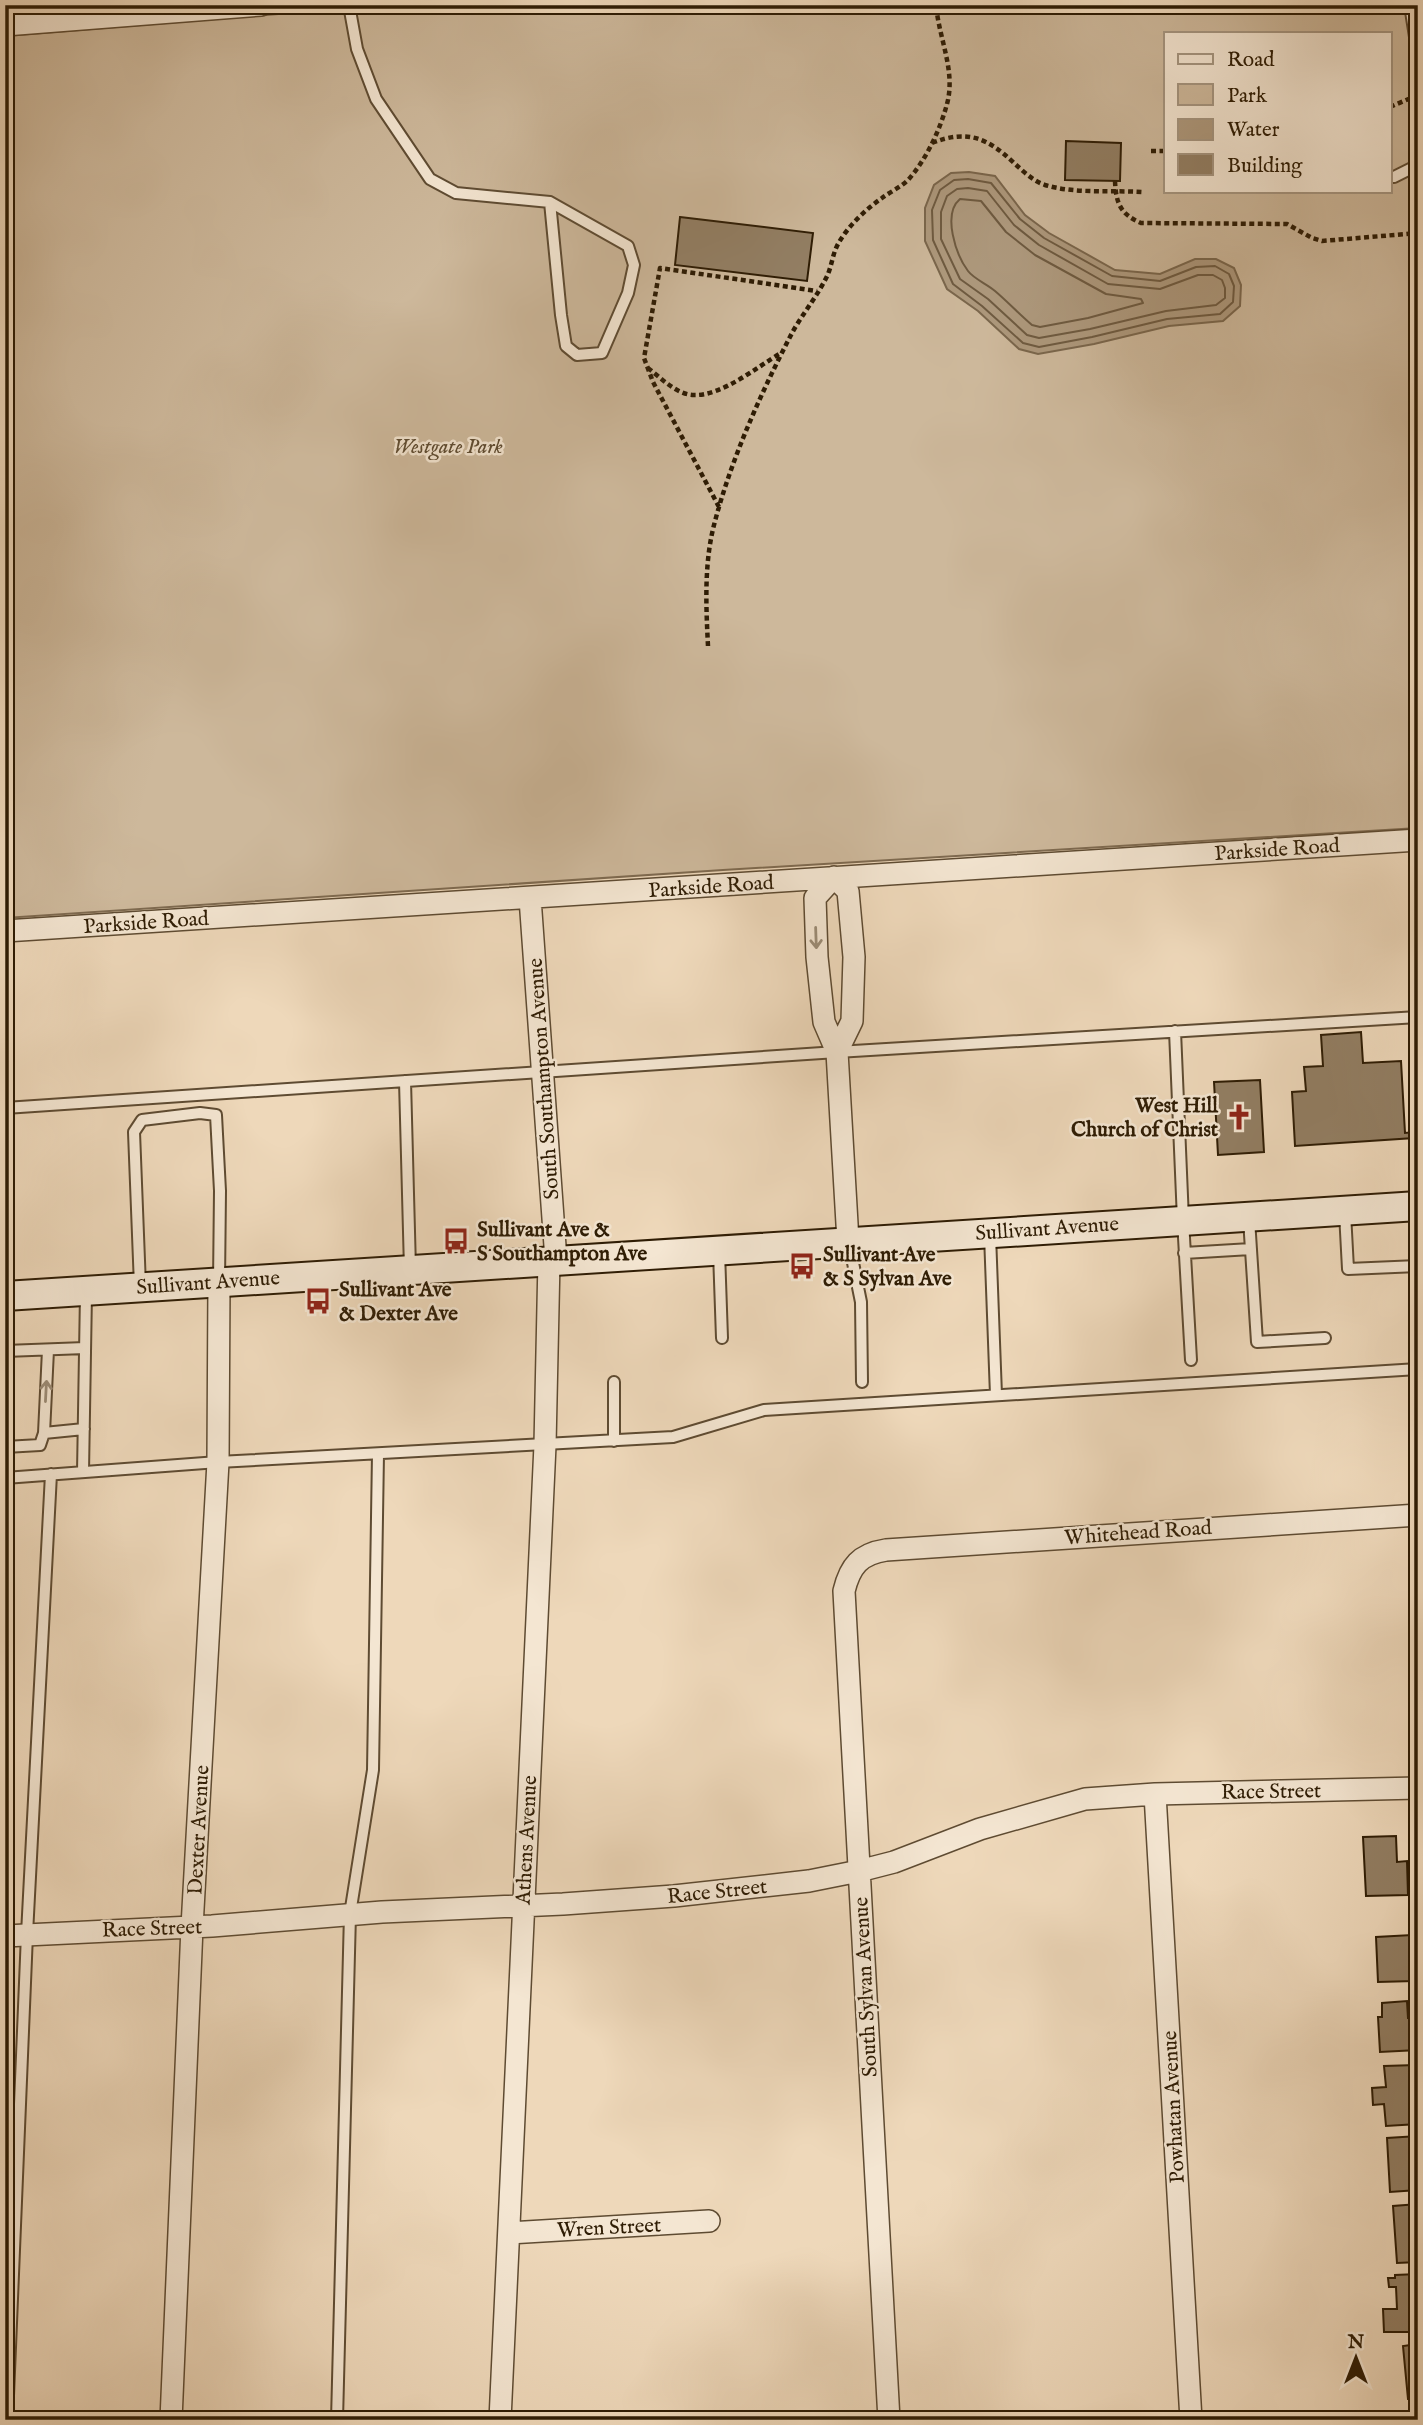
<svg xmlns="http://www.w3.org/2000/svg" width="1423" height="2425" font-family="'IM FELL English',serif">
<style>
.green{fill:#cdb89b;stroke:#7e6a50;stroke-width:2;fill-rule:evenodd}
.water{fill:#ad987c;stroke:#7a664c;stroke-width:2}
.lines{fill:none;stroke-linecap:round;stroke-linejoin:round}
.shore{stroke:#6e5a40;stroke-width:2}
.building{fill:#927e63;stroke:#2e1c04;stroke-width:2}
.service-casing{stroke:#5e4b32;stroke-width:14}
.minor-casing{stroke:#5e4b32;stroke-width:24}
.secondary-casing{stroke:#2e1c04;stroke-width:32}
.path{stroke:#2e1c04;stroke-width:4.5;stroke-dasharray:5 3.5;stroke-linecap:butt}
.service{stroke:#f4e6d2;stroke-width:10}
.minor{stroke:#f4e6d2;stroke-width:21}
.secondary{stroke:#f4e6d2;stroke-width:28}
.oneway{stroke:#9b8b75}
.labels{text-anchor:middle;stroke-width:5;stroke-linejoin:round;paint-order:stroke}
.park-label{font-size:21px;font-style:italic;fill:#5e4b31;stroke:#f4e6d2}
.street-label{font-size:21px;fill:#2e1c04;stroke:#f4e6d2}
.poi-label{font-size:21px;font-weight:bold;fill:#2e1c04;stroke:#f4e6d2;text-anchor:start}
</style>
<rect width="100%" height="100%" fill="#eed8ba"/>
<filter id="stains"><feTurbulence type="fractalNoise" baseFrequency=".00286" numOctaves="4"/><feColorMatrix values="0 0 0 0 .2 0 0 0 0 .09 0 0 0 0 .02 0 0 0 .5 -.17"/></filter>
<radialGradient id="worn" r=".72"><stop offset=".6" stop-color="#630" stop-opacity="0"/><stop offset="1" stop-color="#630" stop-opacity=".3"/></radialGradient>
<!-- green -->
<path class="green" d="M389,5h1029v823l-695,42 -718,48v-882zM1166,33h224v158h-224z"/>
<!-- water -->
<path class="water" d="M969,172l26,4 30,39 24,18 66,37 45,4 35,-15h21l18,9 7,17 -1,21 -17,15 -54,5 -75,18 -56,10 -19,-5 -41,-38 -31,-22 -22,-48v-33l9,-23 17,-12z"/>
<g class="lines">
<!-- shore -->
<path class="shore" d="M968,179l23,4 29,36 24,19 68,38 48,5 36,-14 19,-1 14,8 5,12 -1,16 -13,12 -53,5 -75,18 -53,10 -16,-4 -41,-37 -29,-22 -20,-44 -1,-30 8,-20 14,-10z
M968,188l19,3 27,34 25,20 69,39 52,5 38,-14h15l9,5 3,8v10l-9,7 -50,6 -76,18 -51,9 -12,-3 -39,-36 -28,-20 -19,-40v-27l6,-16 10,-7z
M960,199l21,2 25,31 29,23 71,39 35,5 2,4 -55,15 -48,9 -8,-2c-13,-11 -24,-23 -37,-34 -8,-7 -21,-12 -27,-20 -12,-16 -26,-57 -8,-72z"/>
</g>
<!-- building -->
<path class="building" d="M1066,141l55,2 -1,38 -55,-1z
M680,217l133,16 -6,48 -132,-16z
M1361,1032l2,31 38,-2 4,72 9,-1v6l-119,8 -3,-54 14,-1 -2,-24 19,-1 -2,-31z
M1260,1080l4,72 -46,3 -4,-73z
M1396,1836l1,26 10,-1 1,34 -42,1 -3,-59z
M1412,1935l2,46 -36,1 -2,-45z
M1407,2001l1,17h7l3,32 -38,2 -2,-35h4v-14z
M1416,2065l2,59 -32,2 -2,-22 -11,1 -1,-17 14,-1 -2,-21z
M1418,2136v54l-28,2 -3,-54z
M1418,2204v58l-21,1 -4,-57z
M1418,2274v58h-34l-1,-23h14l-1,-22h-7l-1,-9h7v-3z
M1418,2344v54l-10,1 -5,-53z
M1412,2414h6v6h-17v-3l11,-1z"/>
<g class="lines">
<!-- service casing -->
<g class="service-casing">
<path id="service" d="M349,5l8,44 19,50 54,80 26,14 94,9 78,44 6,19 -6,28 -26,60 -25,2 -11,-9 -5,-31 -11,-113
M1410,5l8,51
M1390,177h4l24,-12
M1175,1031l8,189 8,140
M405,1081l5,188
M5,1108l832,-56 581,-35
M1345,1213l3,56 70,-3
M1249,1219l8,123 68,-4
M990,1235l6,160
M849,1243l12,59 1,80
M719,1252l3,86
M1184,1253l67,-4
M140,1286l-6,-154 8,-12 58,-7 16,2 4,76 -1,91
M5,1351l80,-3
M44,1433l40,-4
M614,1441v-59
M5,1447l35,-2 4,-12 4,-83
M83,1472l3,-179
M5,1478l213,-16 455,-25 91,-27 654,-41
M7,2420l20,-486 24,-460
M337,2420l13,-506 23,-144 5,-316"/>
</g>
<!-- minor casing -->
<g class="minor-casing">
<path id="minor" d="M5,25l256,-20
M530,898l26,362
M5,931l1413,-91
M837,1052l15,-31 2,-64 -6,-66 -14,-14 -19,21 2,59 7,65 13,30 11,189
M1155,1794l36,626
M5,1936l207,-10 170,-14 181,-8 111,-8 135,-15 50,-10 35,-9 86,-33 105,-30 70,-5 263,-6
M509,2233l200,-12
M171,2420l21,-493 26,-465 1,-180
M500,2420l45,-975 4,-185
M889,2420l-45,-829c6,-25 16,-37 42,-41l532,-35"/>
</g>
<!-- secondary casing -->
<g class="secondary-casing">
<path id="secondary" d="M5,1296l1413,-90"/>
</g>
<!-- path -->
<path class="path" d="M1390,107l28,-12
M932,143c35,-14 56,-5 82,20 9,8 19,18 31,22 30,9 66,5 97,7
M1151,151h15
M1115,181c1,22 5,33 26,42l146,1 25,14 10,3 96,-8
M648,368c13,10 29,27 46,27 28,1 63,-28 87,-42
M719,507l-66,-125 -9,-24 16,-90 157,23
M708,646c-2,-40 -4,-82 6,-121 17,-66 47,-132 78,-192 11,-20 27,-39 36,-59 4,-10 5,-21 10,-30 10,-18 28,-35 44,-46 8,-6 19,-11 26,-18 18,-20 32,-50 39,-76 9,-33 -8,-65 -11,-99"/>
<!-- service -->
<use href="#service" class="service"/>
<!-- minor -->
<use href="#minor" class="minor"/>
<!-- secondary -->
<use href="#secondary" class="secondary"/>
</g>
<!-- one-way arrows -->
<defs><path id="oneway-shaft" d="M-6 0H5M1.5-3L5.5 0L1.5 3" fill="none" stroke-width="1.6" stroke-linecap="round" stroke-linejoin="round" transform="scale(1.75)"/></defs>
<g class="oneway">
<use href="#oneway-shaft" transform="translate(816 938) rotate(88)"/>
<use href="#oneway-shaft" transform="translate(46 1391) rotate(-87)"/>
</g>
<!-- icons -->
<defs>
<g id="church-bare" transform="scale(2.1)"><path d="M-1.2-6h2.4v3.5h3.3v2.4h-3.3V6h-2.4V-.1h-3.3v-2.4h3.3Z" fill="#8f2418" stroke="#f4e6d2" stroke-width="2.5" paint-order="stroke"/></g>
<g id="bus-bare" transform="scale(2.1)"><path d="M-5-6H5V4H4V6H2V4H-2V6H-4V4H-5ZM-3.5-4V0h7V-4ZM-3.5 1.2v1.5H-2V1.2ZM2 1.2v1.5H3.5V1.2Z" fill="#8f2418" stroke="#f4e6d2" stroke-width="2.5" paint-order="stroke"/></g>
</defs>
<g fill-rule="evenodd">
<use href="#church-bare" x="1239" y="1117"/>
<use href="#bus-bare" x="456" y="1241"/>
<use href="#bus-bare" x="802" y="1266"/>
<use href="#bus-bare" x="318" y="1301"/>
</g>
<g class="labels">
<!-- park labels -->
<g class="park-label">
<text x="448" y="453">Westgate Park</text>
</g>
<!-- street labels -->
<g class="street-label">
<text transform="translate(1277 849) rotate(-4)" y="7">Parkside Road</text>
<text transform="translate(711 886) rotate(-4)" y="7">Parkside Road</text>
<text transform="translate(146 922) rotate(-4)" y="7">Parkside Road</text>
<text transform="translate(543 1079) rotate(-94)" y="7">South Southampton Avenue</text>
<text transform="translate(1047 1228) rotate(-4)" y="7">Sullivant Avenue</text>
<text transform="translate(208 1282) rotate(-4)" y="7">Sullivant Avenue</text>
<text transform="translate(1138 1532) rotate(-4)" y="7">Whitehead Road</text>
<text transform="translate(1271 1791) rotate(-1)" y="7">Race Street</text>
<text transform="translate(198 1830) rotate(-87)" y="7">Dexter Avenue</text>
<text transform="translate(526 1840) rotate(-87)" y="7">Athens Avenue</text>
<text transform="translate(717 1891) rotate(-6)" y="7">Race Street</text>
<text transform="translate(152 1928) rotate(-2)" y="7">Race Street</text>
<text transform="translate(865 1987) rotate(-93)" y="7">South Sylvan Avenue</text>
<text transform="translate(1173 2107) rotate(-93)" y="7">Powhatan Avenue</text>
<text transform="translate(609 2227) rotate(-3)" y="7">Wren Street</text>
</g>
<!-- poi labels -->
<g class="poi-label">
<text x="1218" y="1112" text-anchor="end">West Hill<tspan x="1218" dy="24">Church of Christ</tspan></text>
<text x="477" y="1236">Sullivant Ave &amp;<tspan x="477" dy="24">S Southampton Ave</tspan></text>
<text x="823" y="1261">Sullivant Ave<tspan x="823" dy="24">&amp; S Sylvan Ave</tspan></text>
<text x="339" y="1296">Sullivant Ave<tspan x="339" dy="24">&amp; Dexter Ave</tspan></text>
</g>
</g>
<!-- margin -->
<rect width="1423" height="2425" fill="none" stroke="#eed8ba" stroke-width="28"/>
<rect x="7" y="7" width="1409" height="2411" fill="none" stroke="#2e1c04" stroke-width="3.5"/>
<rect x="14" y="14" width="1395" height="2397" fill="none" stroke="#2e1c04" stroke-width="2"/>
<!-- legend -->
<rect x="1164" y="32" width="228" height="161" fill="#f4e6d2" stroke="#a59580" stroke-width="2"/>
<rect x="1178" y="54" width="35" height="10" fill="#f4e6d2" stroke="#a59580" stroke-width="2"/>
<text x="1227" y="66" font-size="21" fill="#2e1c04">Road</text>
<rect x="1178" y="84" width="35" height="21" fill="#cdb89b" stroke="#a59580" stroke-width="2"/>
<text x="1227" y="102" font-size="21" fill="#2e1c04">Park</text>
<rect x="1178" y="119" width="35" height="21" fill="#ad987c" stroke="#a59580" stroke-width="2"/>
<text x="1227" y="136" font-size="21" fill="#2e1c04">Water</text>
<rect x="1178" y="154" width="35" height="21" fill="#927e63" stroke="#a59580" stroke-width="2"/>
<text x="1227" y="172" font-size="21" fill="#2e1c04">Building</text>
<!-- north arrow -->
<g transform="translate(1356 2358)" stroke="#f4e6d2" stroke-width="5" paint-order="stroke">
<path d="M0-5L12 26L0 18L-12 26Z" fill="#2e1c04"/>
<text y="-10" font-size="19" font-weight="bold" text-anchor="middle" fill="#2e1c04">N</text>
</g>
<rect width="100%" height="100%" filter="url(#stains)"/>
<rect width="100%" height="100%" fill="url(#worn)"/>
</svg>
